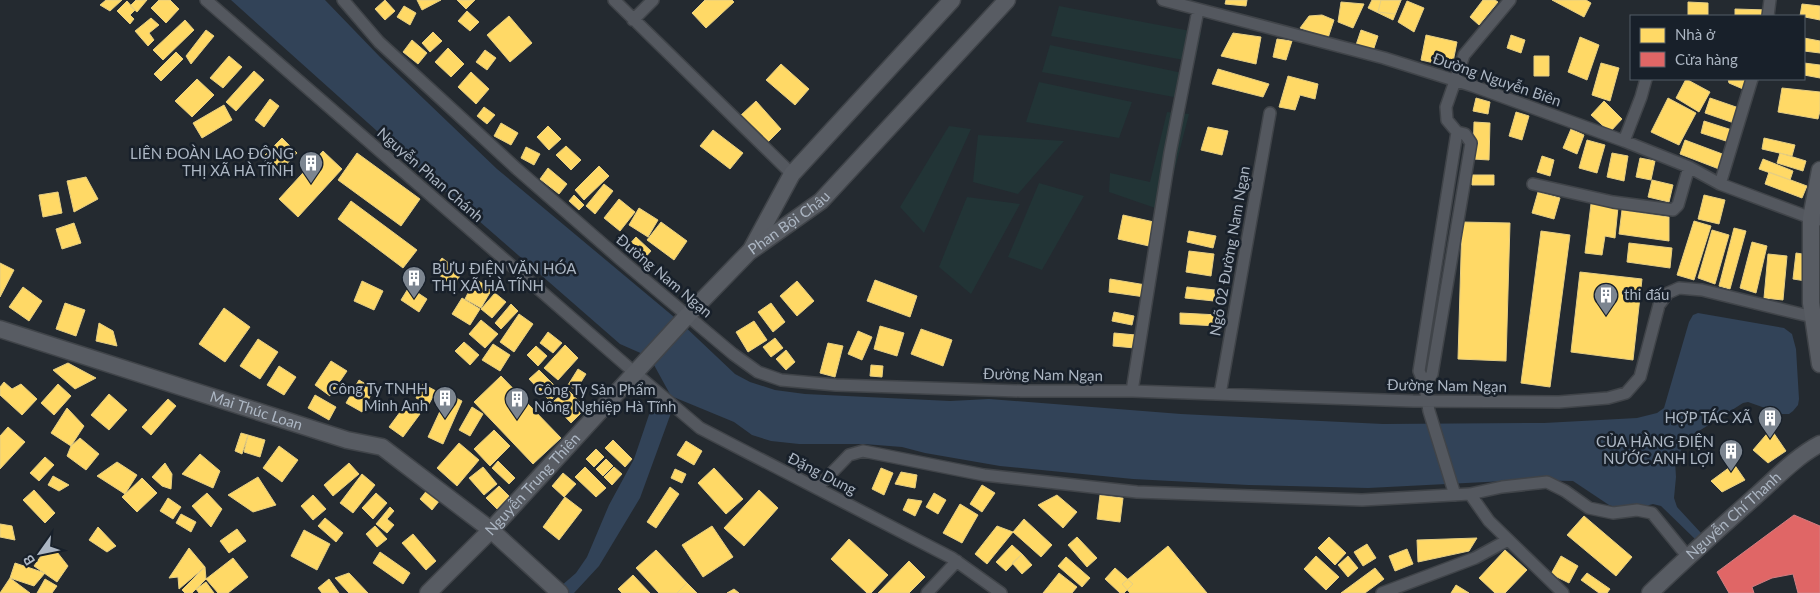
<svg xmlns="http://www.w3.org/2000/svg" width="1820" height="593" font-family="Lato,sans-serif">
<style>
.green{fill:#223436}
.water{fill:#324358}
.homes{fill:#ffd966;stroke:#e6ce82}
.shops{fill:#e06666;stroke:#d07e82}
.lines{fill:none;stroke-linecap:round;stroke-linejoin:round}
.street-casing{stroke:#404449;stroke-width:14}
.secondary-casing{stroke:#404449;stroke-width:19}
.street{stroke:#54585f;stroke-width:11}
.secondary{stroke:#585c63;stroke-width:16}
.labels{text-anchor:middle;stroke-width:5;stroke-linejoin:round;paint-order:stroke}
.street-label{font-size:15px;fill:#acb6c3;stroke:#18202a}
.poi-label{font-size:15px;fill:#acb6c3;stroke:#18202a;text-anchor:end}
</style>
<rect width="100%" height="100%" fill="#242a30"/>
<!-- green -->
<path class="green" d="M1059,6l142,27 -6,29 -144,-26z
M1050,45l142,30 -8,24 -142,-27z
M1039,82l93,20 -13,36 -93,-16z
M1167,112l22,2 -25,97 -55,-19 1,-19 40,9z
M949,126l22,3 -47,104 -24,-26z
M978,135l86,6 -46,53 -45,-12z
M1039,183l45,13 -42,74 -34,-13z
M967,197l53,7 -49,90 -32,-27z"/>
<!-- water -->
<path class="water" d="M231,0h94l55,57 117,112 183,153 55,52 15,8 25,8 30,4 145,7 39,-2 192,15 202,10 161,-1 93,-5 20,-5 7,-5 25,-86 4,-7 5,-2 86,15 8,6 4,15 3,50 -1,6 -5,6 -4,3h-7l-34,-12 -5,1 -44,28 -14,12 -10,18 1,16 -2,21 3,9 24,26 -6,6 -34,-33 -8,-2 -26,7 -18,-6 -36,-24 -48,-1 -157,8 -120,-3 -115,-6 -133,-13 -75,-13 -23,-6 -38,-3h-65l-28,-3 -19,-6 -18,-13 -63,-26 -17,-31 -9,-10 -25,-11 -204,-178z
M654,400l17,13 -31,85 -41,68 -25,27h-21l23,-20 11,-16 22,-52 25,-46z"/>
<!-- homes -->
<path class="homes" d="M106,0h16l-12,11 -10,-6z
M136,0h11l-10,12 -7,-6z
M159,0h11l9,9 -13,14 -15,-15z
M385,0l10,11 -10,9 -10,-11z
M417,0h24l-19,10z
M457,0h18l-9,9z
M705,0h27l2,2 -28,26 -14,-15z
M1226,0h21l-1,6 -21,-2z
M1372,0h29l-8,20 -25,-12z
M1381,0h20l-6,14 -17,-2z
M1483,0h12l3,2 -19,23 -9,-8z
M1552,0h34l5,3 -7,14z
M127,1l8,9 -5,5 4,4 -4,5 -13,-13z
M1407,1l17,7 -10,24 -16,-10z
M1341,2l23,2 -11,24 -15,-6z
M1688,2l20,1v13h-20z
M1802,4l18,2v14l-20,-4z
M404,6l12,7 -6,12 -13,-8z
M1735,9l33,1v6h-33z
M467,11l12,11 -9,9 -12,-10z
M1322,15l12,5 -6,18 -28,-10 9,-12z
M509,16l23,27 -22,19 -23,-27z
M151,18l8,7 -10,8 5,7 -6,6 -13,-15z
M185,20l9,10 -31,30 -10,-10z
M206,30l8,6 -23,28 -5,-8z
M1361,30l17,6 -5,15 -17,-6z
M433,32l9,9 -12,11 -8,-9z
M1233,33l28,4 -5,27 -35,-8z
M1426,35l31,7 -5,25 -31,-7z
M1511,35l14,5 -4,13 -14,-5z
M1580,37l19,8 -12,35 -19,-8z
M1804,38l16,3v12l-16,-2z
M1277,39l15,2 -6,19 -13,-3z
M412,40l15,13 -9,11 -15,-12z
M448,48l16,16 -13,13 -16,-15z
M485,50l11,8 -9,12 -11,-8z
M176,52l7,7 -22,22 -7,-7z
M229,56l13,11 -19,21 -13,-10z
M1534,56h15v20h-15z
M1601,63l18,5 -9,33 -18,-6z
M1804,63l16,2v13l-16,-3z
M781,64l28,25 -14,16 -29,-25z
M1218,69l51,15 -6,13 -51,-13z
M254,71l10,9 -28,31 -10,-9z
M471,72l18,17 -13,15 -18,-17z
M1288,76l30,8 -3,15 -15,-4 -5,15 -16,-3z
M197,79l17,16 -22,22 -17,-16z
M1686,79l24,13 -11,20 -23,-14z
M1728,79h15l3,2 -3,8 -14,-6z
M1782,88l38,4v19l-2,8 -40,-7z
M1476,98l14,4 -2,12 -15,-3z
M1668,98l28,15 -17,32 -28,-13z
M1710,98l29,10 -5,15 -29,-10z
M270,99l9,7 -15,21 -9,-7z
M756,101l25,28 -15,15 -26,-28z
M1604,101l18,18 -12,13 -19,-17z
M224,105l8,15 -30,18 -9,-15z
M484,107l11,8 -8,9 -10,-8z
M1516,112l13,4 -7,24 -13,-4z
M1704,121l28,9 -3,12 -28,-9z
M1474,122l16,1 -1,37 -16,-1z
M501,123l17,10 -7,12 -17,-9z
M548,126l13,13 -12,11 -12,-13z
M1208,127l20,4 -6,24 -21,-5z
M1571,129l13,6 -7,19 -14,-6z
M713,130l30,23 -13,16 -30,-23z
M282,138l15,15 -17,18 -16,-15z
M1764,138l31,7 -3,11 -30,-7z
M1587,140l18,5 -8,28 -18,-5z
M1685,140l40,15 -6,14 -39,-15z
M566,146l15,14 -10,10 -15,-15z
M526,147l14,7 -6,11 -13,-7z
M323,151l19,18 -44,48 -19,-18z
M357,153l63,46 -19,27 -63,-46z
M1612,153l16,3 -4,25 -17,-4z
M1780,153l26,8 -3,10 -26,-8z
M1542,156l12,4 -4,16 -13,-4z
M1640,158l15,3 -4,19 -15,-3z
M1763,159l30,12 -3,9 -31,-11z
M599,166l10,10 -25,24 -9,-10z
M548,168l19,16 -8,10 -19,-15z
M1769,172l38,14 -5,12 -37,-14z
M1472,175h22v10h-22z
M86,177l12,22 -24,13 -7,-31z
M1652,180l21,5 -4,17 -21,-5z
M604,184l9,7 -18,23 -9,-8z
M58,192l4,21 -19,4 -4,-22z
M1538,192l22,6 -6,21 -22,-6z
M574,195l10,10 -5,5 -10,-9z
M1704,195l21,5 -6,24 -21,-5z
M619,199l16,13 -15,19 -16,-13z
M351,201l66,49 -14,18 -65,-49z
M1591,204l27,3 -3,31 -10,-2 -3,19 -17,-2z
M639,208l19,12 -10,17 -19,-12z
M1622,210l47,7v24l-50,-7z
M1123,215l31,7 -5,24 -31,-7z
M1694,221l17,5 -17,54 -17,-5z
M661,222l26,19 -13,19 -27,-20z
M1462,222l48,1 -4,138 -48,-2z
M74,223l7,20 -19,6 -6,-20z
M1734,228l12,3 -16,58 -11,-3z
M1712,230l17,5 -14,49 -17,-6z
M1189,231l27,5 -3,12 -26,-6z
M1541,231l29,4 -20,152 -29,-4z
M636,237l15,14 -9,10 -15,-14z
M1752,242l15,4 -11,47 -16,-5z
M1629,243l43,5 -2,20 -43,-6z
M1189,251l25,3 -3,22 -25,-4z
M1796,253l13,2 -3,26 -13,-2z
M1768,254l19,2 -4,44 -19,-2z
M442,258l20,15 -9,13 -20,-16z
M0,263l14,7 -14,27z
M1580,272l62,7 -9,81 -62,-8z
M475,279l17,10 -11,19 -16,-9z
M1110,279l36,6 -1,12 -36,-5z
M875,280l42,16 -7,21 -43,-16z
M362,281l21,10 -9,19 -20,-9z
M797,281l17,20 -17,15 -17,-20z
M23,287l19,14 -13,20 -20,-14z
M409,287l18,12 -8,13 -18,-12z
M1187,287l28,3 -1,11 -29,-3z
M495,293l11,9 -14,16 -11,-9z
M462,298l18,11 -10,16 -18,-11z
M65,303l20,7 -9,26 -20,-7z
M771,303l14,19 -12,10 -15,-20z
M511,304l7,7 -17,18 -6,-6z
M224,308l26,19 -25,35 -26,-18z
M1114,312l20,4 -2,9 -20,-4z
M1180,313l39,2 -1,11 -38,-2z
M519,314l14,10 -19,28 -14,-10z
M481,320l17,14 -13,14 -16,-14z
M754,321l13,19 -19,12 -12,-20z
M99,323l14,8 4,15 -21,-5z
M880,326l24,7 -7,23 -23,-7z
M921,329l31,11 -9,26 -32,-12z
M858,331l14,6 -10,23 -14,-6z
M548,332l14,11 -9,10 -13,-10z
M1114,333l22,2 -1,13 -22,-2z
M775,338l8,10 -12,9 -8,-10z
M258,339l20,13 -18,27 -20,-13z
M464,342l15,13 -9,10 -15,-14z
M828,343l15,3 -8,31 -15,-4z
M493,344l17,11 -10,16 -18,-11z
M565,345l13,13 -20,22 -14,-12z
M536,346l11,10 -9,10 -11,-11z
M786,350l9,12 -9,8 -10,-11z
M331,361l16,10 -17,25 -15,-11z
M68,363l28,15 -21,11 -22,-19z
M871,365l12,1 -1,11 -12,-1z
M279,366l17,11 -12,18 -17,-10z
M578,369l8,5 -10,16 -8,-5z
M539,370l21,21 -10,10 -21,-22z
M501,376l60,62 -28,26 -59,-62z
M359,380l15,9 -12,23 -16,-9z
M4,382l8,7 9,-5 16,15 -15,16 -22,-20v-8z
M58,384l13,12 -17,19 -13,-12z
M423,384l13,7 -7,13 -13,-6z
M567,389l19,19 -15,15 -19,-20z
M109,394l18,16 -18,20 -18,-15z
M448,394l14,7 -19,43 -15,-7z
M315,395l21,12 -7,13 -21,-12z
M168,399l8,7 -25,29 -9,-8z
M406,404l14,10 -17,23 -14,-10z
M472,407l11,7 -13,22 -11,-6z
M67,408l17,18 -13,20 -20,-13z
M8,427l17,15 -25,27v-33z
M1771,429l15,22 -18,12 -15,-13z
M494,430l16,16 -20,20 -16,-17z
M241,433l7,2 -6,19 -7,-3z
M248,435l17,5 -5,17 -16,-5z
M80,438l19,16 -13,16 -19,-14 4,-10z
M613,440l19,19 -7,8 -20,-19z
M686,441l16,10 -8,14 -17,-10z
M459,443l20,17 -22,26 -20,-18z
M279,446l19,14 -16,22 -19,-14z
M596,449l8,8 -10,10 -8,-8z
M200,454l20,17 -7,17 -31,-14z
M45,457l9,8 -15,16 -9,-8z
M606,459l7,7 -10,10 -7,-7z
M498,461l17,17 -6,6 -17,-16z
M117,462l20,13 -12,19 -28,-18z
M165,463l7,11 -1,15 -9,-3 -10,-9z
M349,463l10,11 -26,22 -9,-11z
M1734,464l11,16 -23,12 -11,-11z
M483,467l14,17 -13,11 -15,-17z
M585,467l21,21 -10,9 -21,-20z
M614,467l8,7 -10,11 -8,-8z
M714,468l29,31 -17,15 -28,-31z
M881,468l12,5 -9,22 -12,-6z
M675,469l11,5 -4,9 -11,-5z
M901,472l16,3 -2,13 -20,-4z
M563,473l13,11 -12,13 -12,-11z
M362,474l13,11 -22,28 -13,-10z
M53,476l16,9 -10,6 -11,-6z
M258,477l18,28 -23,7 -25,-17z
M142,478l15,15 -20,19 -15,-15z
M982,485l13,8 -13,19 -12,-8z
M499,486l11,11 -13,12 -11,-11z
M670,487l9,7 -23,34 -9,-6z
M428,489l12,11 -8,10 -12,-11z
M34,490l21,23 -10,10 -22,-23z
M759,490l19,18 -34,38 -20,-18z
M207,493l15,16 -11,18 -19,-21z
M376,493l11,10 -14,16 -11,-11z
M934,493l12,7 -8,14 -12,-7z
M313,495l13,14 -13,11 -12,-14z
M1057,495l20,17 -14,16 -25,-23z
M1100,495l23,3 -3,24 -23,-3z
M565,497l17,13 -23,30 -16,-13z
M168,498l13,9 -8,12 -13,-8z
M908,499l14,2 -7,15 -12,-6z
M960,504l18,11 -16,28 -19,-10z
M390,507l4,4 -7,8 7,6 -7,8 -11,-9z
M181,514l15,8 -5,10 -15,-9z
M1584,516l48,41 -16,19 -49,-41z
M325,518l18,15 -7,9 -18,-16z
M1024,519l28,26 -11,12 -28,-25z
M0,524l12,2 3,14 -15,-3z
M375,526l12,13 -10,8 -11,-13z
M712,526l21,31 -30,20 -21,-32z
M997,526l16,6 -26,32 -12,-10z
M98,527l18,19 -9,6 -18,-12z
M237,529l9,12 -17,12 -9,-12z
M304,530l26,14 -13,26 -26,-14z
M413,534l23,27 -10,9 -24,-27z
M1077,537l20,21 -10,9 -19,-22z
M1329,537l17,16 -11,12 -17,-17z
M1477,538l-8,13 -51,11 -1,-22z
M849,539l39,36 -17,18h-4l-36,-34z
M50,543l18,23 -11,16 -23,-16z
M1367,544l9,14 -13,8 -9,-14z
M1012,545l10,9 -16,17 -10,-9z
M1168,546l39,47h-77l-8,-9z
M189,548l16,19 -26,22 -1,-12 -9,1z
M1407,549l6,15 -18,7 -6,-15z
M656,550l31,33 -10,10h-18l-23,-25z
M1505,550l22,20 -22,23h-10l-16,-15z
M380,552l30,21 -7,11 -30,-21z
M1022,554l10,11 -10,9 -10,-11z
M1316,556l23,21 -13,13 -22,-21z
M1348,556l10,12 -10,9 -10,-12z
M1561,556l17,10 -9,17 -18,-9z
M1066,557l24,21 -8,9 -24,-21z
M233,558l15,19 -20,16h-10l-12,-14z
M909,561l16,16 -16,16h-31z
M15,563l30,10 -11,13 -24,-8z
M205,567l1,12 -14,14h-7l-3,-3z
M1115,568l18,16 -9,9h-4l-15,-14z
M1375,568l9,11 -19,14h-24z
M349,573l19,20h-19l-14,-15z
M1059,573l18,14 -5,6h-29z
M1587,573l23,16 -3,4h-8l-18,-13z
M633,575l17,18h-28l-4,-4z
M10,578l20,15h-30z
M45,579l12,7 -5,7h-15z
M329,579l10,14h-17l-4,-5z
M206,582l8,11h-15l-3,-4z
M687,583l10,10h-20z
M1456,585l13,8h-18z
M734,589l5,4h-12z"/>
<!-- shops -->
<path class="shops" d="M1794,515l26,11v67h-22l-5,-19 -21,4 -20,9 2,6h-25l-12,-21z"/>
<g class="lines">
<!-- street casing -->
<g class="street-casing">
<path id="street" d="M206,0l429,373 65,55 252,130 49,35
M343,0l36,42 138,127 103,90 113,95 25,18 23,8 55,5 185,6h111l281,10 146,1 49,-4 18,-5 14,-16 19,-72 9,-12 11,-5 23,2 111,27
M614,0l178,174
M1163,0l221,58 89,28 151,55 65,26 31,17 91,34 9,2
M1768,16l2,-16
M633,20l20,-20
M1457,132l8,2 6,9 -39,231 -7,11 -6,-14 38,-239 -10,-12 -1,-13 18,-52 46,-55
M1624,141l17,-44 5,-18
M1533,184l80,18 60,8 5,-5 11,-38
M1720,184l32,-105
M1132,391l38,-238 28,-143
M1220,394l50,-281
M1426,394l3,17 26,84
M817,488l32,-33 14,-4 121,24 153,17 225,8 108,-6 32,-7 45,-5 18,9 24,17 24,5 24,-3 15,3 36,44
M1470,494l19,27 74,72
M927,593l30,-32
M1382,593l93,-35 33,-18"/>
</g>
<!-- secondary casing -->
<g class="secondary-casing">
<g id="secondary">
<path d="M1820,170l-9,48v85l9,61"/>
<path d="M752,248l40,-74 160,-174"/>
<path id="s1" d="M0,329l347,111 35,7 109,83 69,63"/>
<path id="s2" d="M428,593l63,-63 196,-214 62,-64 72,-51 186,-201"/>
<path id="s3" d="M1650,593c35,-34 71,-66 108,-99 19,-17 39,-38 62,-50"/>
</g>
</g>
<!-- street -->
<use href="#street" class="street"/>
<!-- secondary -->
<use href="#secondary" class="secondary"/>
</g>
<!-- icons -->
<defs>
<g id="building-pin" transform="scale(1.25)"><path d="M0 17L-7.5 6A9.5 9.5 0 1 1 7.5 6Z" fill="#7c8590" stroke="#18202a"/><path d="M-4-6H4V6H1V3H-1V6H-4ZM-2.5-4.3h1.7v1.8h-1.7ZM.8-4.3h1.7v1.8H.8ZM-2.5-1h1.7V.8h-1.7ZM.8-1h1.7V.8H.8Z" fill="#fff"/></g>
</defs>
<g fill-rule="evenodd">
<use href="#building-pin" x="311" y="163"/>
<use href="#building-pin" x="414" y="278"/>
<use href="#building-pin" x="1606" y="295"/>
<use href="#building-pin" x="445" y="398"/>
<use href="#building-pin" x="517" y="399"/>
<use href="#building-pin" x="1770" y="418"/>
<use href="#building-pin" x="1731" y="451"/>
</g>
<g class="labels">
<!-- street labels -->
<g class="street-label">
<text transform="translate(1497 80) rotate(19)" y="5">Đường Nguyễn Biên</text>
<text transform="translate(430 175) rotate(41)" y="5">Nguyễn Phan Chánh</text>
<text dy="5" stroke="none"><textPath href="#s2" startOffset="518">Phan Bội Châu</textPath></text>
<text transform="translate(1230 251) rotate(-80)" y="5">Ngõ 02 Đường Nam Ngạn</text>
<text transform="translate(664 276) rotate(40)" y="5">Đường Nam Ngạn</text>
<text transform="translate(1043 375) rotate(1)" y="5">Đường Nam Ngạn</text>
<text transform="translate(1447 386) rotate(1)" y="5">Đường Nam Ngạn</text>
<text dy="5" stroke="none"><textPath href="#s1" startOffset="269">Mai Thúc Loan</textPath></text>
<text transform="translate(822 474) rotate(27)" y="5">Đặng Dung</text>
<text dy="5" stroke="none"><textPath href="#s2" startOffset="151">Nguyễn Trung Thiên</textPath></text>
<text dy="5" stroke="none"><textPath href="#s3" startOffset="114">Nguyễn Chí Thanh</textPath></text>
</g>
<!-- poi labels -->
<g class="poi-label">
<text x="294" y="159">LIÊN ĐOÀN LAO ĐỘNG<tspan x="294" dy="17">THỊ XÃ HÀ TĨNH</tspan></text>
<text x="432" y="274" text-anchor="start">BƯU ĐIỆN VĂN HÓA<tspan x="432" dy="17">THỊ XÃ HÀ TĨNH</tspan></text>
<text x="1624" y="300" text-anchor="start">thi đấu</text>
<text x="428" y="394">Công Ty TNHH<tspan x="428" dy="17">Minh Anh</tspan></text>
<text x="534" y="395" text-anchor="start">Công Ty Sản Phẩm<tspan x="534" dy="17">Nông Nghiệp Hà Tĩnh</tspan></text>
<text x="1752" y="423">HỢP TÁC XÃ</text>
<text x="1714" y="447">CỦA HÀNG ĐIỆN<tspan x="1714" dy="17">NƯỚC ANH LỢI</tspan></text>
</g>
</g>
<!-- legend -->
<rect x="1630" y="15" width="175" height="65" fill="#18202a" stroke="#535c67"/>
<rect x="1640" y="28" width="25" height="15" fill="#ffd966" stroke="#535c67"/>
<text x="1675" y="40" font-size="15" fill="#acb6c3">Nhà ở</text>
<rect x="1640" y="52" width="25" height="15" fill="#e06666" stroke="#535c67"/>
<text x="1675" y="65" font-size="15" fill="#acb6c3">Cửa hàng</text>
<!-- north arrow -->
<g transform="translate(40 553) rotate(237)" stroke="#18202a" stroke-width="4" paint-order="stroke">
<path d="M0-4L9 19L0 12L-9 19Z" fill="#acb6c3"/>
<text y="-8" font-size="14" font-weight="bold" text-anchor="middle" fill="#acb6c3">B</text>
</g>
</svg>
